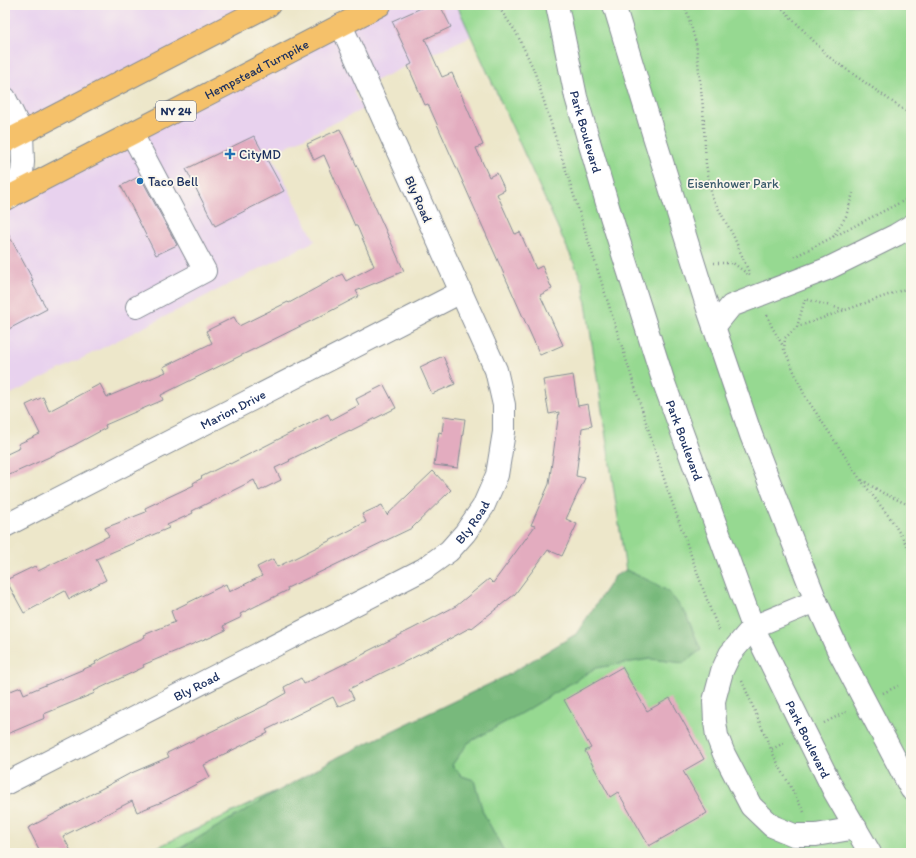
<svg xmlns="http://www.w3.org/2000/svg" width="916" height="858" font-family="Itim,sans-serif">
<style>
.built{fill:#e8d2ee}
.green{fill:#96d991;stroke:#588478}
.forest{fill:#78b97b;stroke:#4a746c}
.building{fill:#e3acbf}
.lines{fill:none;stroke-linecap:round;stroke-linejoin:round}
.minor-casing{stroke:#848b94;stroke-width:24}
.major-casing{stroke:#848b94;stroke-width:24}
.path{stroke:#848b94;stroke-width:2.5;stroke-dasharray:1 3;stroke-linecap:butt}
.minor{stroke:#fff;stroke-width:22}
.major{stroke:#f5c16b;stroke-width:22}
.poi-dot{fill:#1f6fb2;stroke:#fbf7ec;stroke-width:1.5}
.labels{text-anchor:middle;stroke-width:3.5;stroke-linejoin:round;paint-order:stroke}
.shield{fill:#fbf7ec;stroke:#5e6b89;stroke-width:1}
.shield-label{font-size:12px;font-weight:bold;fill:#1b2f5e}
.street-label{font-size:13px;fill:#1b2f5e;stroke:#fbf7ec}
.poi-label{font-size:13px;fill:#1b2f5e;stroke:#fbf7ec;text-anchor:start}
.park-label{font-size:13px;fill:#3a5a6b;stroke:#fbf7ec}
</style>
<rect width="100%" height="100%" fill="#fbf7ec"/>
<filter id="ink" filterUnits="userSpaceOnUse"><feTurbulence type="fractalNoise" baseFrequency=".025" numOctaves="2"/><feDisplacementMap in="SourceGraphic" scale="8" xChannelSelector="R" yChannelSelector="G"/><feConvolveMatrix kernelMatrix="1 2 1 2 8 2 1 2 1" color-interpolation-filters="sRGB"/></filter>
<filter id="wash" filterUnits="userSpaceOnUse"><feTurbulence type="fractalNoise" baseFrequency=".012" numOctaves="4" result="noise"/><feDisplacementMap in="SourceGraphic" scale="16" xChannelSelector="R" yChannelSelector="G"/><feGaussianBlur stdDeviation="0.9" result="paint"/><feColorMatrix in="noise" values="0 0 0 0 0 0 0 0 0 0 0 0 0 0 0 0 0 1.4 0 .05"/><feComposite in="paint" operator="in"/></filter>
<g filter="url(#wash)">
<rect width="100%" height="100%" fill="#ede7ca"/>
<!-- built -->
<path class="built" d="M5,5h265l-265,138z
M388,5h69l14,31 -118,55 10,18 -92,45 44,87 -310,156v-191z"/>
<!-- green -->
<path class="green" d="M457,5h454v848h-766l489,-228 -51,-342 -112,-247z"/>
<!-- forest -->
<path class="forest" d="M626,570l28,13 15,9 17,22 15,36 -18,13 -33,-4 -54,9 -64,39 -64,36 -16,22 10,11 12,4 9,32 22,41h-333l160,-93 174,-84 70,-42 39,-58z"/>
<g id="blocks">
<!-- building -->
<path class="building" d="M428,5h12l11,22 -26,12 17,38 10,-4 31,72 -7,3 13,29 8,-4 8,17 -8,4 18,40 5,-2 16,37 6,-3 10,23 -12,6 23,50 -23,10 -112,-251 -3,1 -17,-39 4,-2 -20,-43z
M340,129l64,142 -48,20 3,5 -36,19 -162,80 2,5 -58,25 1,3 -39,21 -62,28v-22l15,-7 -2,-4 22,-10 -14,-29 17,-8 6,14 51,-27 7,13 59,-25 -3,-5 49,-24 -6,-12 28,-14 5,9 49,-24 1,1 53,-29 4,7 28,-15 -17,-40h-2l-31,-71 -10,5 -7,-16z
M254,136l30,55 -69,35 -29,-57z
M140,176l37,69 -21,10 -35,-69z
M5,228l28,52 -2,1 16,28 -42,22z
M443,356l12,28 -23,10 -12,-27z
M573,375l5,31 10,-2 4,22 -10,2 -6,48 9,2 -19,41 11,5 -15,32 -14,-6 -33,44 -43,34 -1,-1 -36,20 -86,42 5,10 -16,8 -5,-10 -67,33 2,3 -50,24 1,1 -15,7 6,12 -48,25 -25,10 -5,-11 -69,35 9,17h-31l-13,-25 101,-54 40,-17 -2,-4 101,-49v-1l18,-10 -2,-6 17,-9 3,6 62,-31v-1l46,-23 44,-23 33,-27 4,4 42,-57 -4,-1 18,-41 10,-72 -10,2 -6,-34z
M384,385l12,23 -46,23v-1l-61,30 1,1 -15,7 6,12 -22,11 -5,-11 -62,31 1,2 -26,12 2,3 -73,31 10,21 -37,19 -4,-8 -41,22 -18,-33 29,-14 3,5 71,-35 -4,-8 41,-16 -1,-4 49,-23 -1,-2 9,-5 -1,-1 28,-14 1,1 98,-50 3,6 28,-15 -3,-6z
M444,416l21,3 -7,49 -24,-3 5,-33 3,1z
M433,471l18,19 -39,38 -125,60 1,2 -48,24 2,3 -19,9 3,4 -19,9v-1l-64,27 1,2 -50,24 1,2 -51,21 1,4 -40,17v-42l16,-6 3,7 72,-30 -1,-2 50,-25 -1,-2 31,-13 -4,-11 55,-27 3,8 33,-16 -5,-9 16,-8 4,8 62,-31 27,-14 -4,-8 20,-9 5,10z
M622,667l25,44 23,-13 34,61 -21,12 24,42 -58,33 -31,-54 -8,5 -25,-46 6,-3 -27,-48z"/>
</g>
</g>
<g filter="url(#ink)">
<use href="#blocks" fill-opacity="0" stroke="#848b94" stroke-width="1"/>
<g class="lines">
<!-- minor casing -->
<g class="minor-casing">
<g id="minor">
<path id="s1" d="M557,5l19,92 33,113 55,173 89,244 81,164 36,62"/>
<path d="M614,5l39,128 55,176 43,126 65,166 22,49 73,139"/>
<path d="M5,98l17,35 1,29 -1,11 -12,24"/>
<path d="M132,134l73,137 -68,36"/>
<path d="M714,327l17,-21 96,-37 69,-34 15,-9"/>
<path id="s2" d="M5,526l456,-234"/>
<path d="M816,601l-63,26 -23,27 -8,17 -8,30 1,21 2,14 7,18 27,52 21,20 22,9h22l40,-7"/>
<path id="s3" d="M5,784l419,-215 25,-18 16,-18 18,-26 14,-32 7,-43v-27l-8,-35 -155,-345"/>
</g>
</g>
<!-- major casing -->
<g class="major-casing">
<g id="major">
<path d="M5,142l264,-137"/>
<path id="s4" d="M5,199l375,-194"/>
</g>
</g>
<!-- path -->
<path class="path" d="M497,5l19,27 18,38 133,418 44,123 9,21
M685,5l11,38 7,65 3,56 6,33 21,38 18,42
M781,5l2,4 46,48 82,58
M833,237l13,-21 7,-23
M794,257l117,-60
M714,263h19l16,12
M911,287l-114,40 -12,11 -1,11 21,47 55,83 31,40 20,33
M767,315l5,12 11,19
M797,327l8,-28 40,11
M862,480l21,13 28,13
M742,681l32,75 31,58
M883,693l15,-7
M824,723l22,-11
M772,749l14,-7"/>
<!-- minor -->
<use href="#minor" class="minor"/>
<!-- major -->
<use href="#major" class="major"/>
</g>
</g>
<!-- markers -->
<g class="poi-dot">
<path d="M228 148h4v4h4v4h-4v4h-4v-4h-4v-4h4z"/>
<circle cx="140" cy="181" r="4"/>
</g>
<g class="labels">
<!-- shield labels -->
<rect class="shield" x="156" y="101" width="40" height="20" rx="3"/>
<g class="shield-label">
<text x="176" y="115">NY 24</text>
</g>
<!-- street labels -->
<g class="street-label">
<text dy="5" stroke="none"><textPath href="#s4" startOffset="283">Hempstead Turnpike</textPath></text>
<text dy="5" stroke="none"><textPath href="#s1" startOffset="130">Park Boulevard</textPath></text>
<text transform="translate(419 199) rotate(66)" y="5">Bly Road</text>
<text dy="5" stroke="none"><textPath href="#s2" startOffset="256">Marion Drive</textPath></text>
<text dy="5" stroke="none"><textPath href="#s1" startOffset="454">Park Boulevard</textPath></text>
<text dy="5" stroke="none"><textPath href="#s3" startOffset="539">Bly Road</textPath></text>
<text dy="5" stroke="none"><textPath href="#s3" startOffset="215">Bly Road</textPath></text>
<text dy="5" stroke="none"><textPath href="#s1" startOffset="778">Park Boulevard</textPath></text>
</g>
<!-- poi labels -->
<g class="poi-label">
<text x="239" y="159">CityMD</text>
<text x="148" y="186">Taco Bell</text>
</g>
<!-- park labels -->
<g class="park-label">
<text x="733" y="188">Eisenhower Park</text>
</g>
</g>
<!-- margin -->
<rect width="916" height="858" fill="none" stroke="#fbf7ec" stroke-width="20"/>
</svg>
